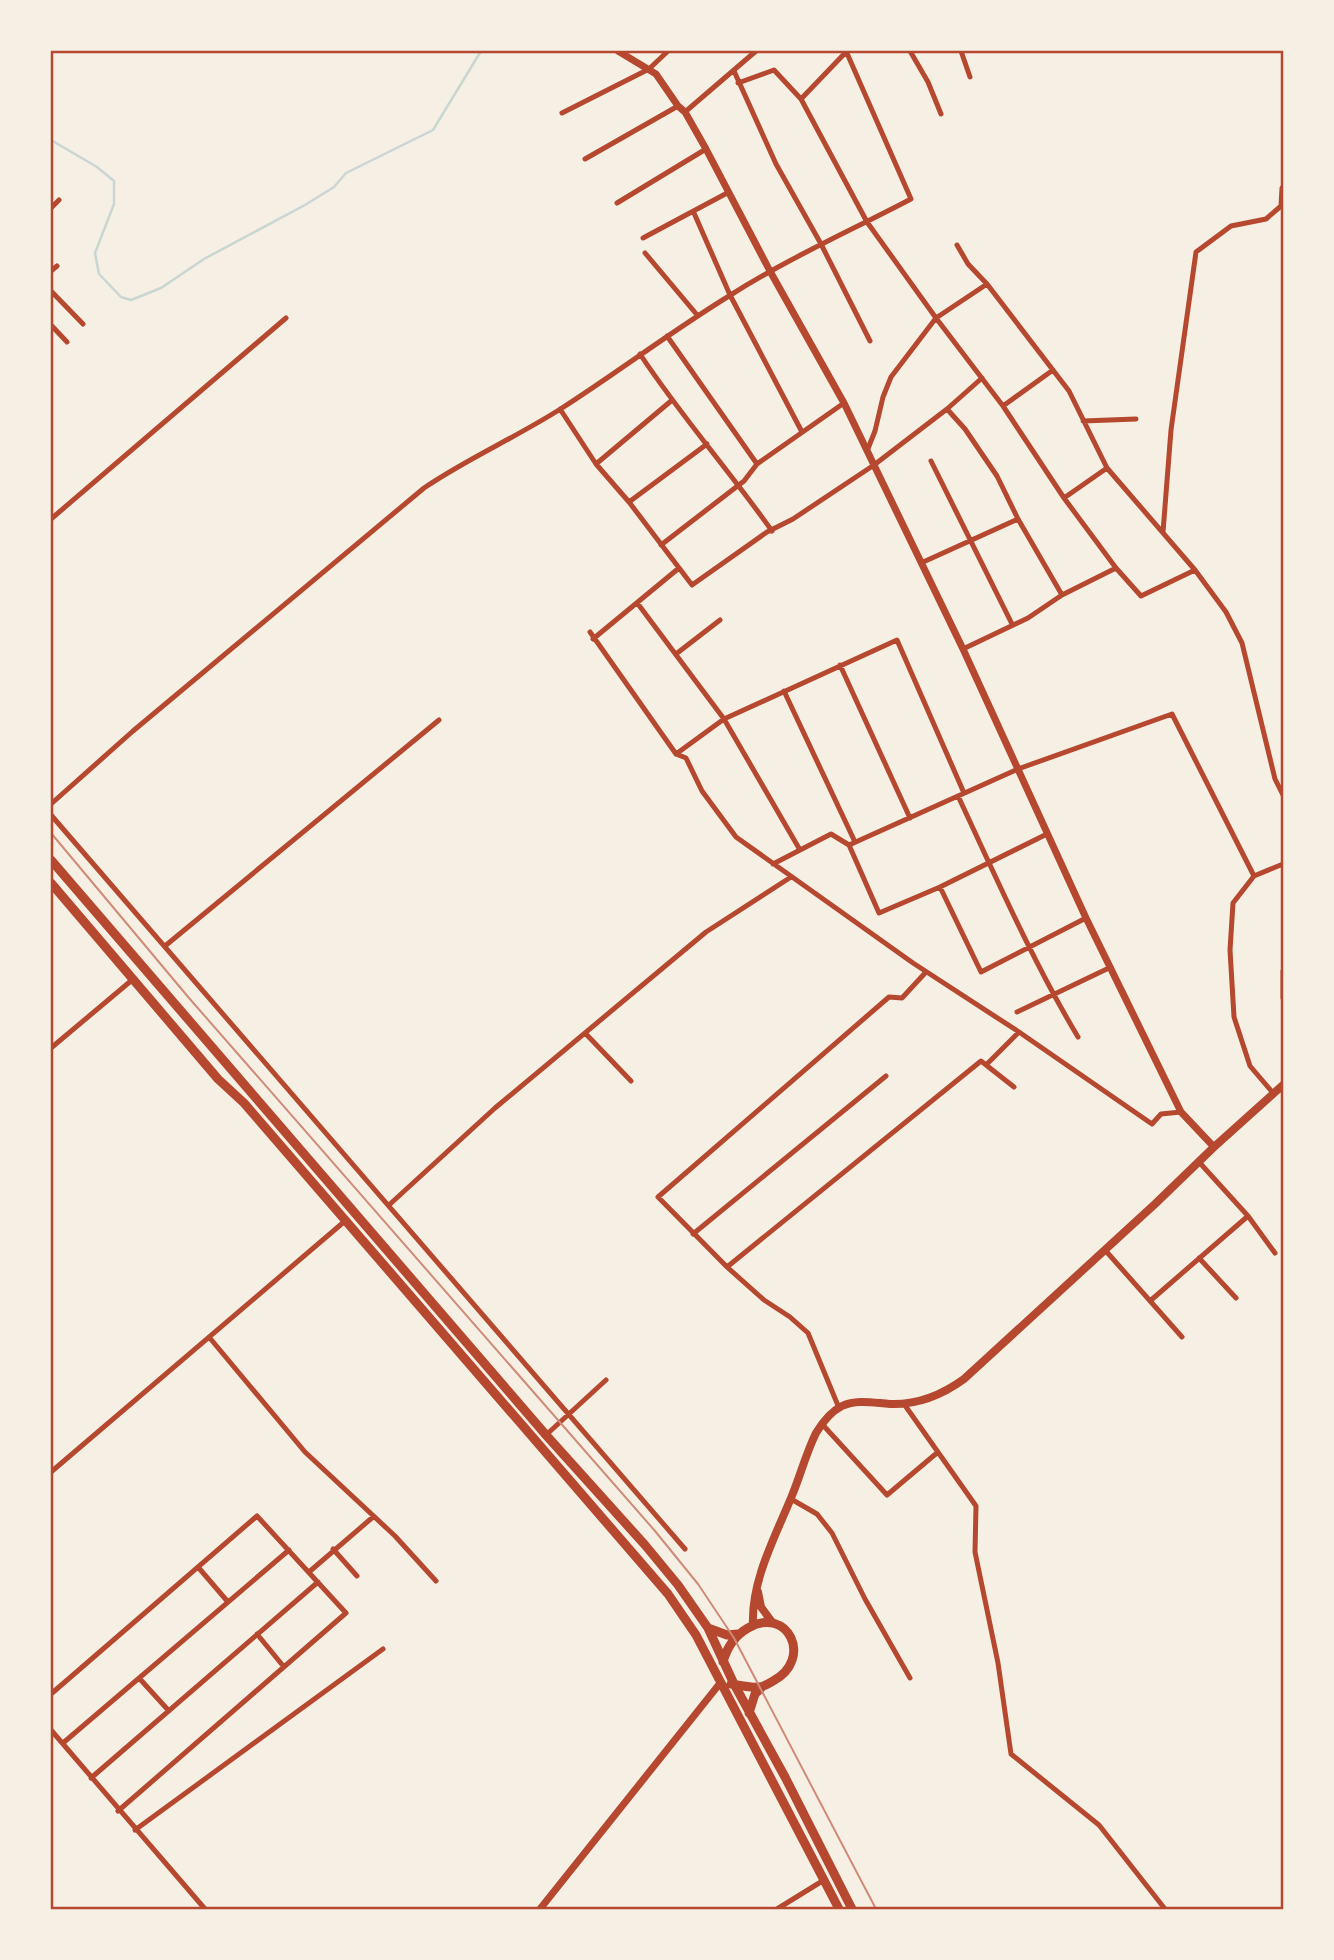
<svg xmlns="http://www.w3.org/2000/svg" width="1334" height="1960" font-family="Quicksand,sans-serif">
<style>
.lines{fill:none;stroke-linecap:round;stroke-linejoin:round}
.stream{stroke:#c9d6d2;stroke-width:2.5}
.minor{stroke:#b5482f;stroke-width:5}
.tertiary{stroke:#b5482f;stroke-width:7}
.secondary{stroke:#b5482f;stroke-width:8}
.primary{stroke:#b5482f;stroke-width:9}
.tram{stroke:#cf8b77;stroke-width:2}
.neatline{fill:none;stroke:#b5482f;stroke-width:2.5}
</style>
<rect width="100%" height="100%" fill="#f6efe4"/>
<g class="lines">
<!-- stream -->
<path class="stream" d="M51,140l46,27 17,14v23l-19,49 4,21 22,23 10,3 30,-12 43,-29 101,-54 29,-18 12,-14 87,-43 48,-79"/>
<!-- minor -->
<path class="minor" d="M910,51l18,31 13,32
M961,51l9,26
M734,71l42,93 45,80 49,97
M738,83l36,-13 27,29 46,-48
M801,99l66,123 69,96 67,88 61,92 52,70 25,28 54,-26
M685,112l71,-61
M562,113l87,-44 19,-18
M585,159l93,-53
M617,203l89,-54
M51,208l8,-8
M694,213l36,82 72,137
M643,238l86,-46
M957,245l11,19 19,20 82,107 38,77 88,102 31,42 16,31 33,136 8,16
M645,253l53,63
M51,271l6,-5
M51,291l32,33
M51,325l16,17
M667,336l90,128
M640,354c40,61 89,116 132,177
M1003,406l50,-36
M560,409l36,55 33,38 63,83 75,-53 26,-13 81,-54 73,-56 35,-31
M947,409l18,20 32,47 21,43 44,76
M1083,421l53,-2
M867,451l8,-20 8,-34 8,-20 45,-59 51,-34
M931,461l81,163
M596,464l75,-63
M1064,498l43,-30
M629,502l78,-58
M51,519l235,-201
M1163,532l8,-102 25,-178 35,-26 35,-7 15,-13 1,-18
M661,545l83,-64 13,-17 87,-61
M921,563l97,-44
M638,604l86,115 76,131
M590,632l86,122 48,-35 173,-79 67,153
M593,639l86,-71
M963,649l65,-31 34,-23 54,-27
M676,654l44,-34
M840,665l70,153
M784,691l71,151
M676,754l10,4 16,33 34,46 177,126 106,69 133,92 9,-10 20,-2
M958,796c38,81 74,164 120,241
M51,804l82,-73 291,-243c44,-30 93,-51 138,-80 56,-36 110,-77 167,-112 58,-37 121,-65 182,-97l-65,-148
M51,815l634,734
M849,845l169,-76 154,-55 82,162
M773,864l58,-30 18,11 30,68 61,-26 107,-53
M940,887l41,85 105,-54
M165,946l274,-226
M1283,971v27
M1017,1012l94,-45
M585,1033l46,48
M51,1048l81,-68
M986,1065l33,-33
M1273,1093l-23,-27 -16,-49 -4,-67 3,-47 21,-27 29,-12
M389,1205l106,-97 211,-176 85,-55
M1248,1216l27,37
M693,1234l193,-158
M1105,1250l77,87
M1199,1258l37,40
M727,1267l254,-206 33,26
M1150,1301l98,-85 -49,-54
M209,1337l96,115 90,84 41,45
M904,1404l72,102 -1,46 23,111 13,91 88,71 66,84
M839,1408l-31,-75 -18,-16 -26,-17 -37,-33 -69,-70 231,-200 13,1 24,-26
M822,1424l65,71 51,-43
M546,1435l60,-55
M51,1472l294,-251
M791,1499l26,15 15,19 33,66 45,79
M333,1549l24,27
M198,1567l30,35
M309,1572l64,-55
M257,1634l27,33
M139,1678l30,33
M51,1694l206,-178 89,97 -228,198
M51,1730l154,179
M63,1743l226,-193
M91,1778l227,-196
M135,1830l248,-181
M777,1909l47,-29"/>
<!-- tertiary -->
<path class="tertiary" d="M618,51l38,23 22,32 7,6 21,37 65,124 73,130 119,246 123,269 95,194 33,35
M540,1909l181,-227"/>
<!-- secondary -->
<path class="secondary" d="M758,1592l3,15 11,15
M753,1625c-2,-44 22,-88 38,-127 9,-21 15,-45 25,-65 6,-10 16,-22 26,-27 15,-7 32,-3 48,-2 28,1 52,-9 74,-25l191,-175 59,-57 69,-62"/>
<!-- primary -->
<path class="primary" d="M51,860l495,575 99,110 33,40 30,43 26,56 51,93 67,132
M51,883l167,196 26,24 424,491 28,41 143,274
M708,1628l19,7 11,-1
M723,1662c4,-15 11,-26 25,-34 40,-23 66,31 25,53 -5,3 -9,6 -15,6 -9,1 -19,-2 -27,-3
M749,1713l6,-19 7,-7"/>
<!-- tram -->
<path class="tram" d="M51,833l138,165 466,533 43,53 36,54 142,271"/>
</g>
<!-- border -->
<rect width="1334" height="1960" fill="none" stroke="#f6efe4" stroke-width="105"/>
<rect x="52" y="52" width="1230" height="1856" class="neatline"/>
</svg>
